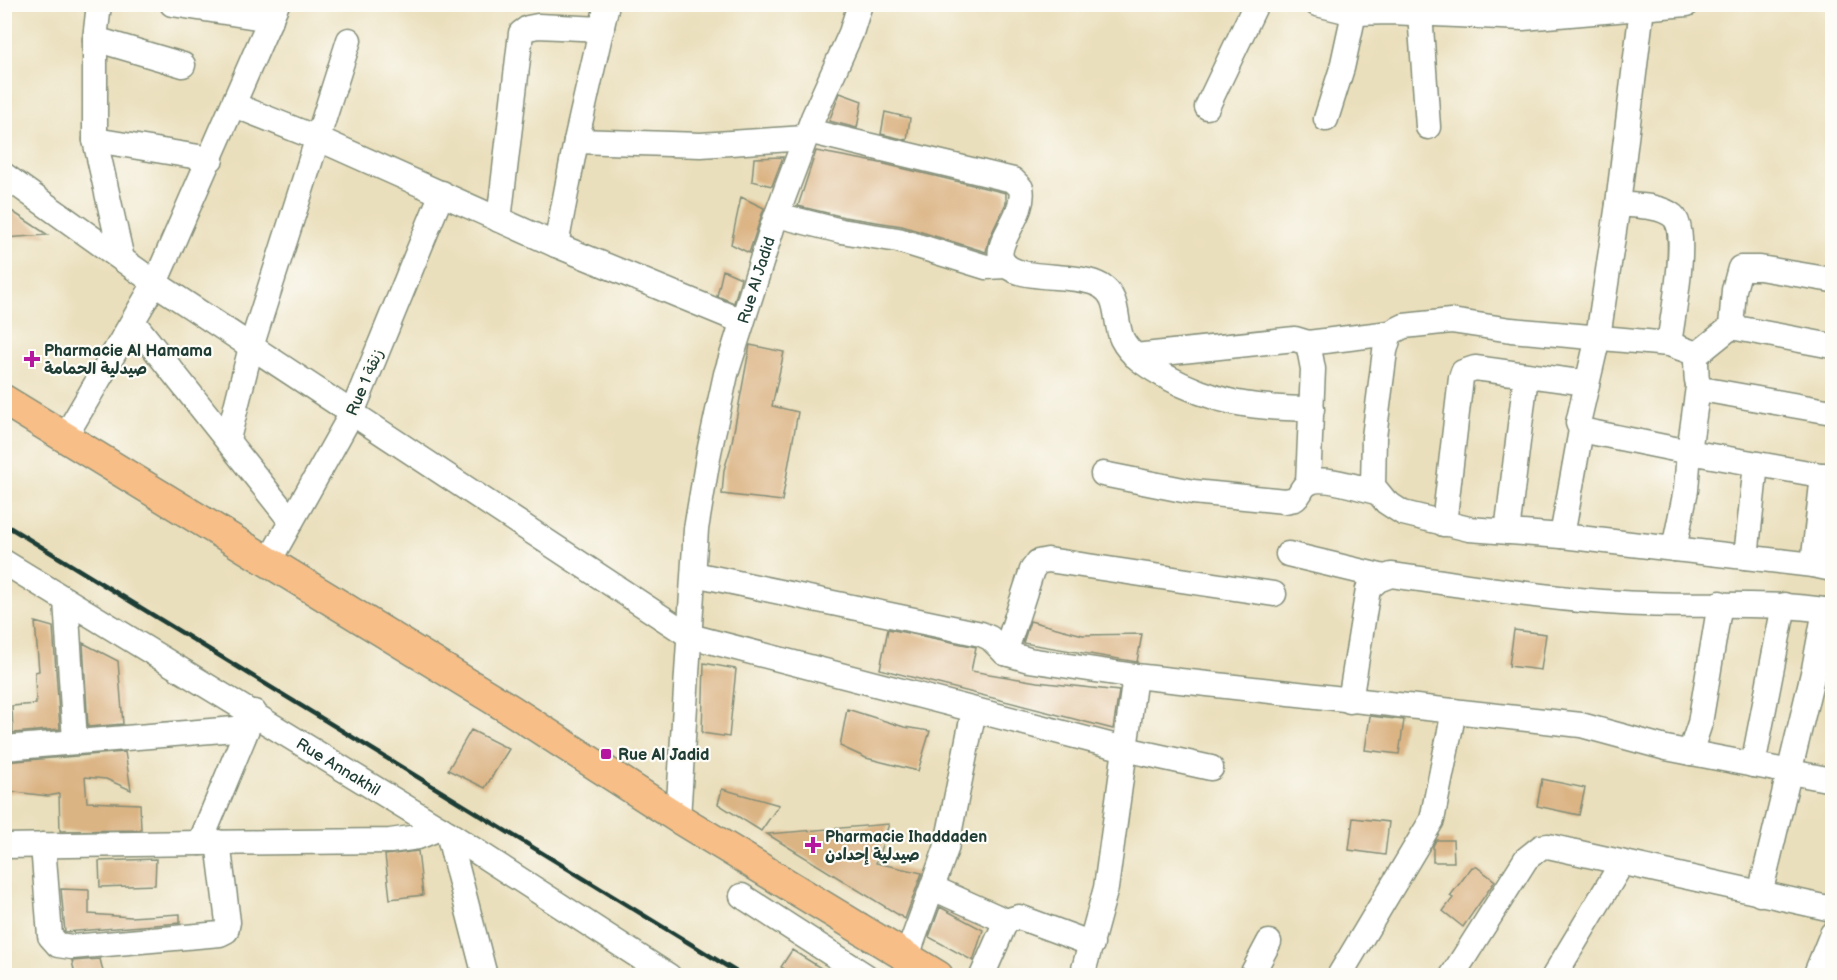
<svg xmlns="http://www.w3.org/2000/svg" width="1837" height="980" font-family="'Balsamiq Sans','Playpen Sans Arabic',sans-serif">
<style>
.building{fill:#dbb484}
.lines{fill:none;stroke-linecap:round;stroke-linejoin:round}
.minor-casing{stroke:#848e78;stroke-width:27}
.major-casing{stroke:#848e78;stroke-width:33}
.minor{stroke:#fff;stroke-width:24}
.major{stroke:#f7be87;stroke-width:30}
.rail{stroke:#1f3d34;stroke-width:4.5}
.poi-dot{fill:#b5179e;stroke:#fdfcf7;stroke-width:2}
.labels{text-anchor:middle;stroke-width:4.5;stroke-linejoin:round;paint-order:stroke}
.street-label{font-size:16px;fill:#1f3d34;stroke:#fdfcf7}
.poi-label{font-size:16px;font-weight:bold;fill:#1f3d34;stroke:#fdfcf7;text-anchor:start}
</style>
<rect width="100%" height="100%" fill="#fdfcf7"/>
<filter id="ink" filterUnits="userSpaceOnUse"><feTurbulence type="fractalNoise" baseFrequency=".0167" numOctaves="2"/><feDisplacementMap in="SourceGraphic" scale="12" xChannelSelector="R" yChannelSelector="G"/><feConvolveMatrix kernelMatrix="1 2 1 2 8 2 1 2 1" color-interpolation-filters="sRGB"/></filter>
<filter id="wash" filterUnits="userSpaceOnUse"><feTurbulence type="fractalNoise" baseFrequency=".008" numOctaves="4" result="noise"/><feDisplacementMap in="SourceGraphic" scale="24" xChannelSelector="R" yChannelSelector="G"/><feGaussianBlur stdDeviation="1.35" result="paint"/><feColorMatrix in="noise" values="0 0 0 0 0 0 0 0 0 0 0 0 0 0 0 0 0 1.4 0 .05"/><feComposite in="paint" operator="in"/></filter>
<g filter="url(#wash)">
<rect width="100%" height="100%" fill="#eadfbc"/>
<g id="blocks">
<!-- building -->
<path class="building" d="M840,93l22,8 -5,27 -28,-7z
M885,112l25,6 -3,22 -26,-6z
M816,151l64,12 126,30v10l-17,36 -3,13 -84,-26 -58,-9 -46,-11z
M783,157l-11,29 -20,-5 2,-23z
M741,197l23,11 -15,45 -18,-9z
M4,206l44,29 -44,3z
M723,270l18,8 -7,25 -17,-7z
M750,345l34,7 -12,54 26,6 -16,89 -60,-7 2,-24 7,-23z
M1030,621l53,14 59,-1 -5,28 -114,-19z
M35,622l18,5 7,102 -47,4 -1,-27 24,-2 -1,-32 4,-1z
M888,629l88,18 -5,24 66,11 82,9 -6,38 -233,-60z
M1514,630l32,4 -5,36 -32,-4z
M83,643l35,18 5,63 -35,3z
M704,663l32,6 -7,68 -27,-4z
M847,709l57,18 26,4 -12,40 -52,-13 -26,-12z
M1370,716l34,4 -5,34 -34,-4z
M471,730l38,19 -24,39 -37,-18z
M125,752l6,38 -25,-11 -21,-2 2,25 53,2 1,26 -81,1 -1,-37 -11,2 -33,-4 -11,2v-32z
M1542,779l43,9 -6,27 -42,-9z
M722,789l57,16 -18,26 -43,-27z
M1353,818l36,4 -4,33 -36,-5z
M889,824l-13,39 46,10 -17,46 -138,-85z
M1436,840h17l1,22h-21v-16z
M418,851l5,44 -33,4 -5,-44z
M156,859l-1,26 -55,2 -1,-26z
M1472,867h5l18,14 -32,46 -20,-16 10,-13 -3,-2z
M61,889l28,1v24l42,3 49,-3v9l-115,9z
M940,907l43,23 -10,31 -44,-24z
M792,950l40,25h-38l-13,-8z
M100,959l4,16h-29l-3,-14z"/>
</g>
</g>
<g filter="url(#ink)">
<use href="#blocks" fill-opacity="0" stroke="#848e78" stroke-width="1.5"/>
<g class="lines">
<!-- minor casing -->
<g class="minor-casing">
<g id="minor">
<path d="M99,4l-4,35v101l27,119"/>
<path d="M172,4l99,15"/>
<path d="M1317,4l37,9 36,-1 133,6 164,-14"/>
<path d="M1642,8l-24,196c16,2 42,1 55,12 17,14 -1,104 -4,128"/>
<path d="M1420,13l8,114"/>
<path d="M95,39l88,26"/>
<path d="M234,105l85,34 237,106 185,76"/>
<path d="M1207,107l49,-103"/>
<path d="M1326,119l16,-51 12,-55"/>
<path d="M808,131l205,49 8,8c6,26 -28,54 -19,72 12,24 75,11 99,26 19,11 13,35 21,53 8,16 25,27 41,36 53,29 89,33 149,34"/>
<path d="M95,140l116,19"/>
<path d="M576,141l125,4 104,-7"/>
<path d="M4,175l151,108 535,353 435,113 86,19"/>
<path d="M777,215l64,16 57,9 88,27 20,-1"/>
<path d="M499,220l22,-187 7,-5 10,-2 64,3"/>
<path d="M556,245l20,-104 31,-137"/>
<path d="M134,323l157,198"/>
<path d="M1731,327l101,19"/>
<path d="M1390,333l-5,18 -11,86 -1,49 13,16 17,11 66,16 93,7 251,29 19,4"/>
<path d="M1308,343l82,-10 14,-7 47,-5 60,9 158,14 25,9c5,12 -1,27 7,36l131,23"/>
<path d="M1135,356l160,-17 13,4 5,26 -5,114"/>
<path d="M1695,356l36,-29 3,-37 6,-22h20l72,12"/>
<path d="M1698,387l-9,65 143,25"/>
<path d="M1581,430l108,22 -3,38 -12,59"/>
<path d="M65,437l90,-154 122,-279"/>
<path d="M228,439l23,-92 98,-307"/>
<path d="M1103,474l90,18 92,9 10,-2c6,-5 6,-11 12,-15 13,-10 53,4 69,8"/>
<path d="M1444,524l17,-146 2,-6 12,-4 112,15"/>
<path d="M1507,532l19,-156"/>
<path d="M1562,536l19,-106 -3,-7 20,-86 20,-133"/>
<path d="M1288,554l96,23"/>
<path d="M1746,557l10,-93"/>
<path id="s1" d="M4,562l444,271 221,143"/>
<path d="M268,563l84,-150 90,-220"/>
<path d="M1813,565l10,-90"/>
<path d="M694,574l287,60 9,4 15,15 24,7 106,16 446,49 85,23 166,32"/>
<path d="M66,600l9,141"/>
<path d="M1005,653l27,-83 6,-8 10,-2 226,34"/>
<path d="M1350,701l18,-112 10,-9 13,-5c77,10 153,24 231,28 71,5 140,-3 210,8"/>
<path d="M254,712l-54,131 190,-2 28,-4 22,-9"/>
<path d="M4,748l243,-20"/>
<path d="M1690,753l10,-30 20,-120"/>
<path d="M1753,765l31,-160"/>
<path id="s2" d="M678,818l18,-289 13,-77 17,-78 47,-149 40,-107 38,-85 9,-29"/>
<path d="M448,833l37,143"/>
<path d="M43,845l7,91 8,9 14,2 148,-13 6,-3 2,-9 -10,-80"/>
<path d="M4,846l196,-3"/>
<path d="M933,888l73,33"/>
<path d="M1760,894l54,-225 11,-59"/>
<path d="M742,896l124,80"/>
<path d="M907,956l39,-107 28,-139"/>
<path d="M982,976l24,-55 13,-4 73,27"/>
<path d="M1082,976l24,-88 29,-212"/>
<path d="M1251,976l18,-34"/>
<path d="M1339,976l93,-156 22,-109"/>
<path d="M1452,976l74,-117 15,-12 7,-1 284,63"/>
<path d="M1554,976l68,-113"/>
<path d="M1815,976l17,-42"/>
</g>
</g>
<!-- major casing -->
<g class="major-casing">
<path id="major" d="M4,400l507,310 167,108 260,158"/>
</g>
<!-- minor -->
<use href="#minor" class="minor"/>
<!-- major -->
<use href="#major" class="major"/>
<!-- rail -->
<path class="rail" d="M4,524l739,452"/>
</g>
</g>
<!-- markers -->
<g class="poi-dot">
<path d="M29 350h6v6h6v6h-6v6h-6v-6h-6v-6h6z"/>
<rect x="600" y="748" width="12" height="12" rx="3"/>
<path d="M810 836h6v6h6v6h-6v6h-6v-6h-6v-6h6z"/>
</g>
<g class="labels">
<!-- street labels -->
<g class="street-label">
<text dy="6" stroke="none"><textPath href="#s2" startOffset="546">Rue Al Jadid</textPath></text>
<text transform="translate(364 382) rotate(-67)" y="6">Rue 1 زنقة</text>
<text dy="6" stroke="none"><textPath href="#s1" startOffset="392">Rue Annakhil</textPath></text>
</g>
<!-- poi labels -->
<g class="poi-label">
<text x="44" y="356">Pharmacie Al Hamama<tspan x="44" dy="18">صيدلية الحمامة</tspan></text>
<text x="618" y="760">Rue Al Jadid</text>
<text x="825" y="842">Pharmacie Ihaddaden<tspan x="825" dy="18">صيدلية إحدادن</tspan></text>
</g>
</g>
<!-- margin -->
<rect width="1837" height="980" fill="none" stroke="#fdfcf7" stroke-width="24"/>
</svg>
